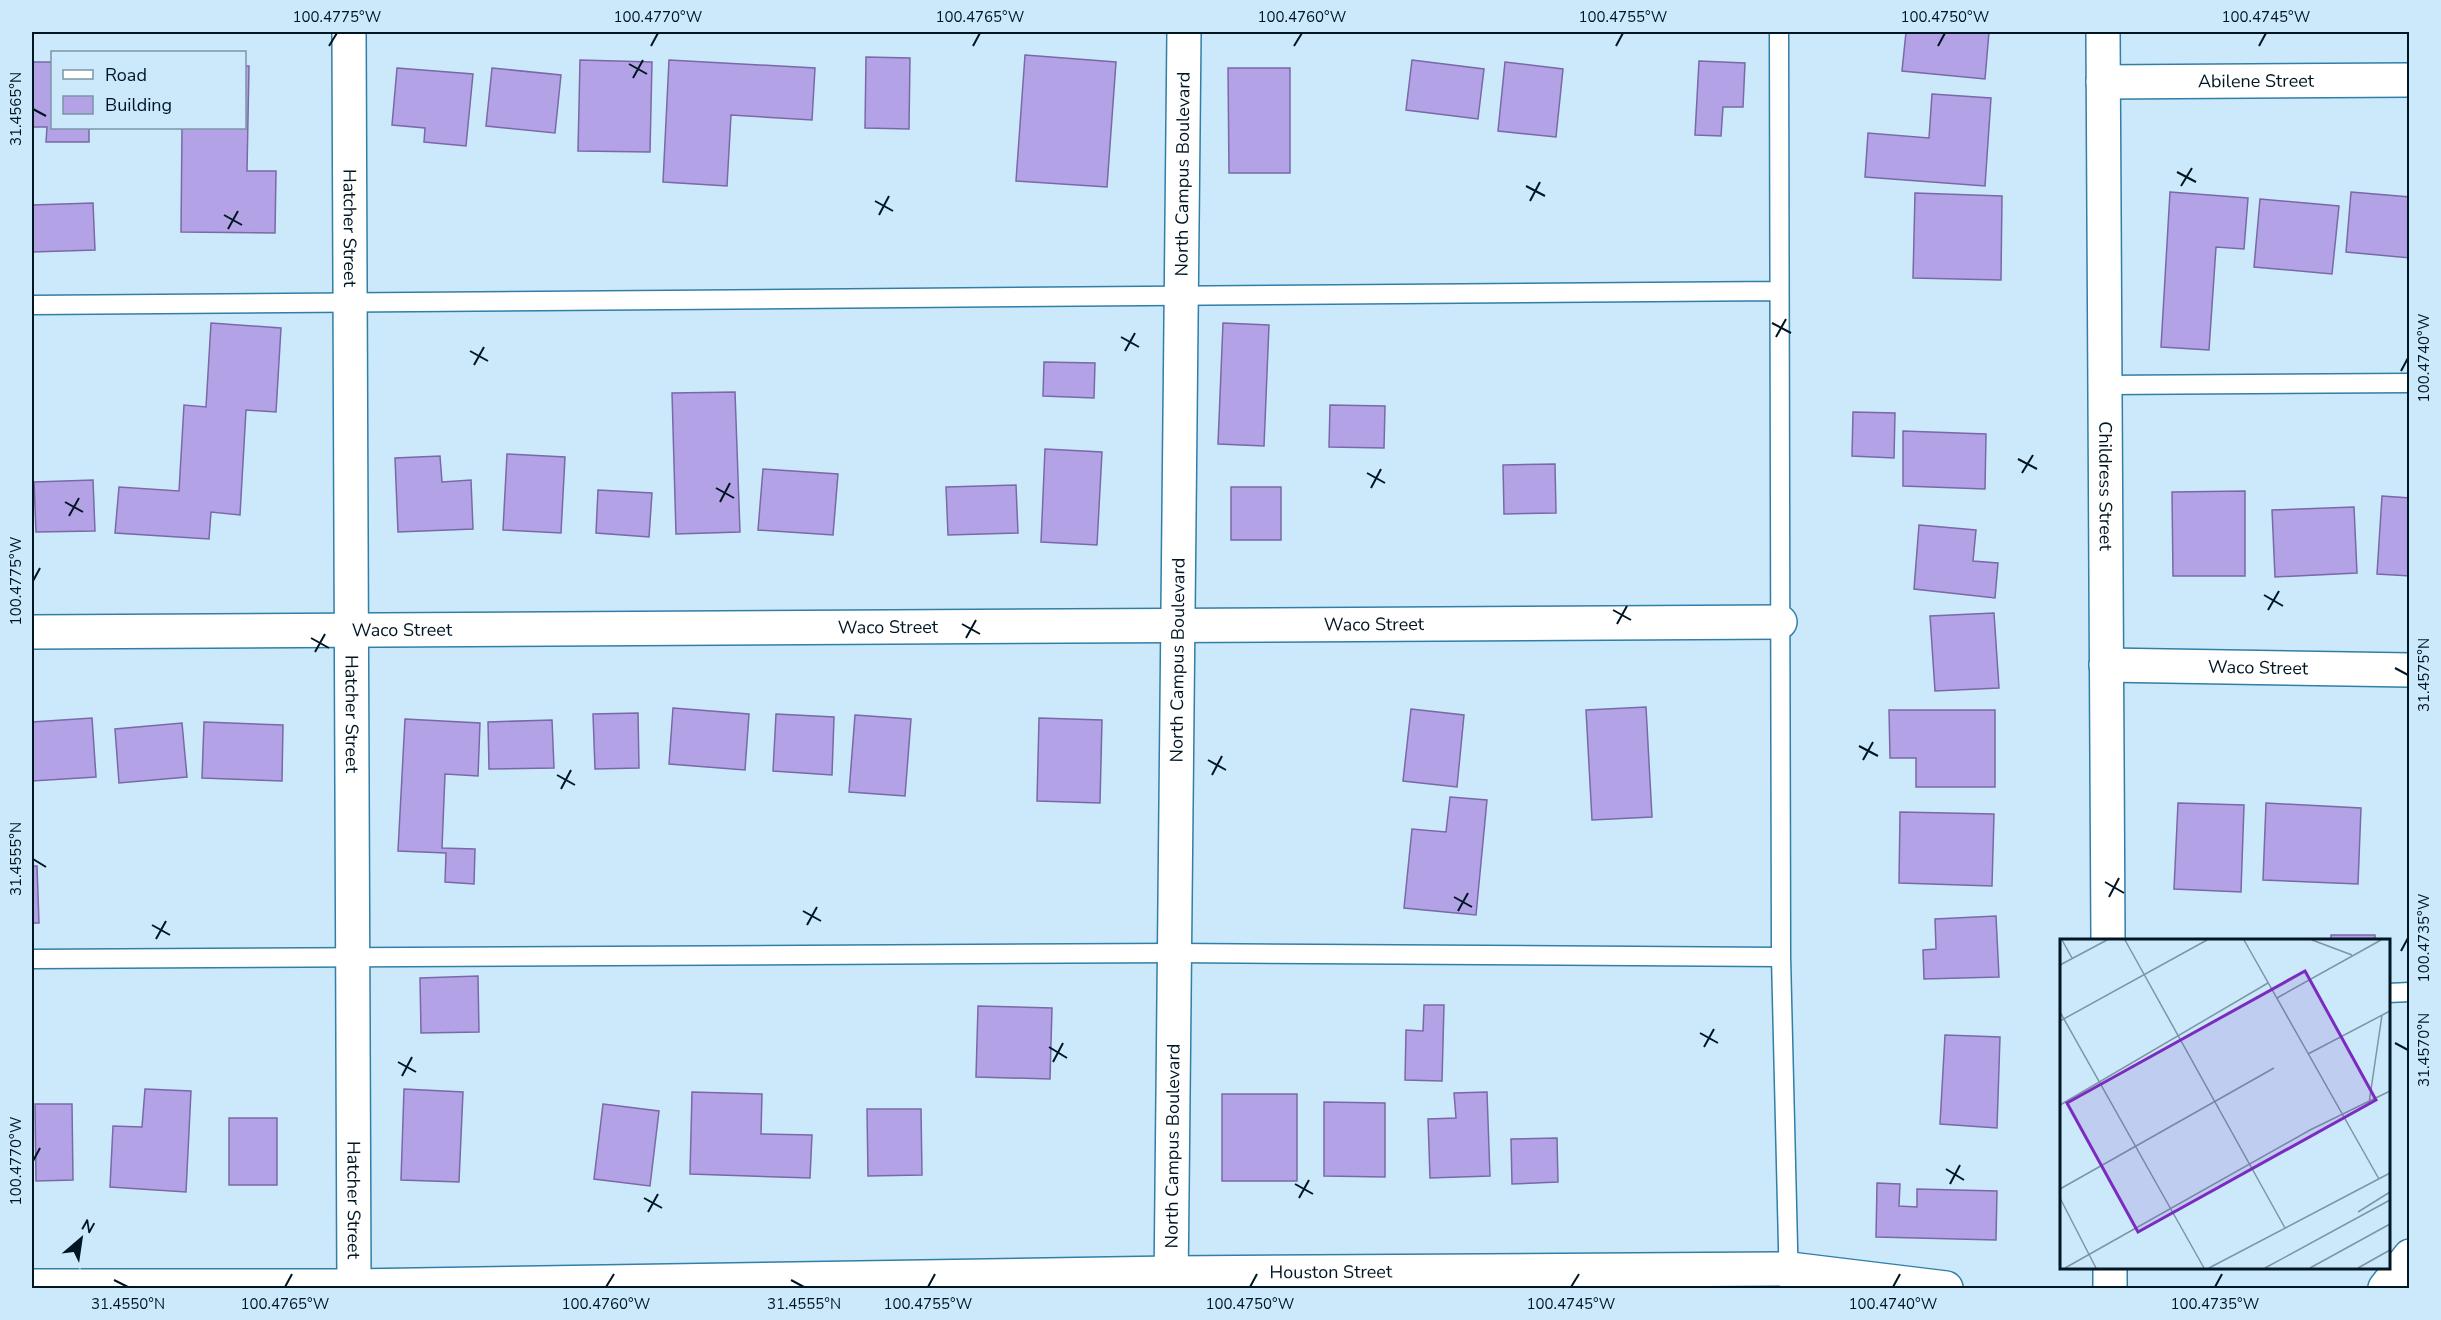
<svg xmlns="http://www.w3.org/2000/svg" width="2441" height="1320" font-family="'Nunito Sans',sans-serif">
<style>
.building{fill:#b3a3e6;stroke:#7969a7;stroke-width:1.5}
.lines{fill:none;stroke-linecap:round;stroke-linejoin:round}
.lane-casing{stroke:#317ea6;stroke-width:21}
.street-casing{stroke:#317ea6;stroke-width:36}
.lane{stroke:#fff;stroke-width:18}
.street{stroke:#fff;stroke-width:33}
.ticks{fill:none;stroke:#011623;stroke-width:2}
.labels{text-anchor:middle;stroke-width:6;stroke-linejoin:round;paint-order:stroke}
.street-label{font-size:18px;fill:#011623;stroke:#cce9fb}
.inset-road{fill:none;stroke:#7b95a5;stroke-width:1.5}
.view{fill:#7b2cbf;fill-opacity:0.15;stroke:#7b2cbf;stroke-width:3}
.inset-edge{fill:none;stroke:#011623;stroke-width:3}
.neatline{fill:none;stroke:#011623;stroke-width:2}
.ticks-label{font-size:15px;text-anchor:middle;fill:#011623}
</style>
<rect width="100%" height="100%" fill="#cce9fb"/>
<!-- building -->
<path class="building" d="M1906,32h83l-4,47 -83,-8z
M1025,55l91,7 -9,125 -91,-6z
M866,57l44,1 -1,71 -44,-1z
M580,60l72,2 -2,90 -72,-1z
M669,60l146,8 -3,52 -81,-5 -4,71 -64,-4z
M1412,60l72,9 -6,50 -72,-9z
M1699,61l46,2 -2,44h-20l-2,29 -26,-1z
M32,62h20v66h37v14h-43l1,-15h-15z
M1505,62l58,7 -7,68 -58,-6z
M244,66h5l-2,105h29l-1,62 -94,-1 1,-104h62z
M397,68l76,6 -7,72 -42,-4 1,-14 -33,-3z
M492,68l69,7 -6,58 -69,-7z
M1228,68h62v105h-61z
M1932,94l59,4 -6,88 -120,-9 3,-44 61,5z
M2170,192l78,6 -4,51 -28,-2 -7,103 -48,-3z
M2351,192l59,5v61l-64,-6z
M1915,193l87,3 -1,84 -88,-2z
M2260,199l79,7 -7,68 -78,-7z
M93,203l2,47 -63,2v-47z
M211,323l70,5 -5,84 -30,-2 -6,105 -29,-3 -2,27 -94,-6 4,-46 60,4 5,-86 22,2z
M1223,323l46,2 -5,121 -46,-2z
M1044,362l51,1 -1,35 -51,-2z
M735,392l5,140 -64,2 -4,-141z
M1330,405l55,1 -1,42 -55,-1z
M1853,412l42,1 -1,45 -42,-2z
M1903,431l83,3 -1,55 -82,-3z
M1045,449l57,3 -5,93 -56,-3z
M507,454l58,3 -4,76 -58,-3z
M440,456l2,26 29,-2 2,49 -75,3 -3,-74z
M1555,464l1,49 -52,1 -1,-49z
M763,469l75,5 -5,61 -75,-5z
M93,480l2,51 -59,1 -2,-50z
M1016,485l2,48 -70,2 -2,-48z
M1231,487h50v53h-50z
M598,490l54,3 -3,44 -53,-4z
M2245,491v85h-72l-1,-84z
M2382,496l28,2v78l-33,-2z
M2354,507l3,66 -82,4 -3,-67z
M1919,525l57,5 -3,31 25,2 -3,35 -81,-9z
M1994,613l5,75 -64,3 -5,-75z
M1646,707l6,110 -60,3 -6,-110z
M673,708l76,6 -4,56 -76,-6z
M1411,709l53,6 -7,72 -54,-6z
M1889,710h106v77h-79v-29h-26z
M638,713l1,55 -44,1 -2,-55z
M776,714l58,3 -2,58 -59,-4z
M855,715l56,4 -6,77 -56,-4z
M92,718l4,59 -64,4v-59z
M1039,718l63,2 -2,83 -63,-2z
M405,719l75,4 -2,53 -33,-2 -3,74 33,1 -1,35 -29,-2 1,-29 -48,-2z
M552,720l2,48 -65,1 -1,-47z
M204,722l79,3 -1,56 -80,-3z
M182,723l5,54 -68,6 -4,-54z
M1450,797l37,3 -11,115 -72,-7 8,-79 34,3z
M2178,803l66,2 -3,87 -67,-3z
M2266,803l95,5 -3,76 -95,-4z
M1900,812l94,2 -2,72 -93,-3z
M32,866h5l2,57h-7z
M1996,916l3,61 -75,2 -1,-29 13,-1 -1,-30z
M2331,935h44v5h-44z
M478,976l1,56 -58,1 -1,-55z
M1424,1005h20l-2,76 -37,-1 1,-50 17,1z
M978,1006l74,2 -2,71 -74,-2z
M1945,1035l55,2 -3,91 -57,-4z
M145,1089l46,2 -5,101 -76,-5 3,-61 29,1z
M404,1089l59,3 -4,90 -58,-2z
M692,1092l70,2 -1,40 51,1 -2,43 -120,-4z
M1487,1092l3,84 -60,2 -2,-59 28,-1 -2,-25z
M1222,1094h75v87h-75z
M1324,1102l61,1v74l-61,-1z
M35,1104h37l1,76 -37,1z
M603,1104l56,7 -9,75 -56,-7z
M867,1109h54l1,66 -54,1z
M229,1118h48v67h-48z
M1557,1138l1,44 -46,2 -1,-45z
M1877,1183l23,1 -1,22 18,1v-18l80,2 -1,49 -120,-3z"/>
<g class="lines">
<!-- lane casing -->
<g class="lane-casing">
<path id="lane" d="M1779,32l2,925 8,331
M32,305l1747,-14
M2105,385l305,-2
M32,959l1143,-6 606,4
M2388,993l22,-1"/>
</g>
<!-- street casing -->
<g class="street-casing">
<g id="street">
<path id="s1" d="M349,32l5,1256"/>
<path id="s2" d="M2103,32l5,908"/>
<path id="s3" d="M2103,82l307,-2"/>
<path id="s4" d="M32,632l1748,-10"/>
<path id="s5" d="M2106,665l304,5"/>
<path d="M2110,1268v20"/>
<path id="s6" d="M32,1286h322l817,-13 619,-4 156,19"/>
<path id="s7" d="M1171,1288l13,-1256"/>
<path d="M2385,1288l25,-32"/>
</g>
</g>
<!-- lane -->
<use href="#lane" class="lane"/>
<!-- street -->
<use href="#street" class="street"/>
</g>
<!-- ticks -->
<path class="ticks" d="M329,46l8,-13M651,46l7,-13M973,46l7,-13M1294,46l8,-13M1616,46l7,-13M1938,46l7,-13M2259,46l7,-13M629,64l18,10M633,78l10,-18M33,109l13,7M2177,172l19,10M1526,186l19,10M2181,186l11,-18M875,201l18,10M1530,201l10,-19M224,215l18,10M879,215l10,-19M228,229l10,-18M1772,323l19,10M1121,337l18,10M1776,337l10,-18M470,351l18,10M1125,351l10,-18M474,365l10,-18M2401,371l7,-13M2018,459l19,10M1367,473l18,10M2022,473l11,-18M716,488l18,10M1371,488l10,-19M65,502l18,10M720,502l10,-19M69,516l10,-18M33,581l7,-13M2264,595l19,11M1613,610l18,10M2268,610l11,-19M962,624l18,10M1617,624l10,-18M311,638l18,10M966,638l10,-18M315,652l10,-18M2395,668l13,7M1859,746l19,10M1208,760l18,10M1863,760l10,-18M557,775l18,10M1212,775l10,-19M561,789l10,-19M33,859l13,8M2105,882l19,11M1454,897l18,10M2109,897l10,-19M803,911l18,10M1458,911l10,-18M152,925l18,10M807,925l10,-18M156,939l10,-18M2401,951l7,-13M1700,1033l18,10M2395,1043l13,7M1049,1047l18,11M1704,1047l10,-18M398,1062l18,10M1053,1062l10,-19M402,1076l10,-19M33,1161l7,-13M1946,1169l18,11M1295,1184l18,10M1950,1184l10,-19M644,1198l18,10M1299,1198l10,-18M648,1212l10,-18M114,1280l14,7M791,1280l13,7M285,1287l7,-13M606,1287l8,-13M928,1287l7,-13M1250,1287l7,-13M1571,1287l8,-13M1893,1287l7,-13M2215,1287l7,-13"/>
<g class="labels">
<!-- street labels -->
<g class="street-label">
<text dy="6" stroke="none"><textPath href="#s3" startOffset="153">Abilene Street</textPath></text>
<text dy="6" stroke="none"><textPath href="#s7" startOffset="1114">North Campus Boulevard</textPath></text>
<text dy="6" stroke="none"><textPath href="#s1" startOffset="196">Hatcher Street</textPath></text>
<text dy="6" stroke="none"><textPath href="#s2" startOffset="454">Childress Street</textPath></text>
<text dy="6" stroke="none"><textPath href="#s4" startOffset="1342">Waco Street</textPath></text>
<text dy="6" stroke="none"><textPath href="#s4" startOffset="856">Waco Street</textPath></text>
<text dy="6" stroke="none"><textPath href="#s4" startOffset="370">Waco Street</textPath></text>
<text dy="6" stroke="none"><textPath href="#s7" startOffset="628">North Campus Boulevard</textPath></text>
<text dy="6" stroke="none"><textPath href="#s5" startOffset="152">Waco Street</textPath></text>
<text dy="6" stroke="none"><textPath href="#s1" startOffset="682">Hatcher Street</textPath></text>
<text dy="6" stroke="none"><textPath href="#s7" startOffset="142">North Campus Boulevard</textPath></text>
<text dy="6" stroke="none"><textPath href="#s1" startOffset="1168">Hatcher Street</textPath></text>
<text dy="6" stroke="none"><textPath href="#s6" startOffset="1299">Houston Street</textPath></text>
</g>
</g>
<!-- overview -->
<g transform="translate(2060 939)">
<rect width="330" height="330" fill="#cce9fb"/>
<path class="inset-road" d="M2,1l10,18M65,1l160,288M184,1l135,239M252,1l40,15M0,26l47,-25M217,59l104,-58M0,73l144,256M0,82l147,-81M248,115l82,-43M309,164l13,-88M0,166l208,-122M0,250l214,-121M0,259l36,70M298,273l32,-20M5,329l245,-138 80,-39M149,329l181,-95M205,329l125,-68M250,329l80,-44M298,329l32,-18"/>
<path class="view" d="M245,32l71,129 -238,132 -71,-129z"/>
<rect width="330" height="330" class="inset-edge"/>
</g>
<!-- border -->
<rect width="2441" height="1320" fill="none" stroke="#cce9fb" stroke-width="66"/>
<!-- legend -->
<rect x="51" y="51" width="195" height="78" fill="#cce9fb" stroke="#7b95a5" stroke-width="1.5"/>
<rect x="63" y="70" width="30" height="9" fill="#ffffff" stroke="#7b95a5" stroke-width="1.5"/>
<text x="105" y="81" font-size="18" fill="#011623">Road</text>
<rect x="63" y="96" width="30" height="18" fill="#b3a3e6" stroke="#7b95a5" stroke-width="1.5"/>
<text x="105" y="111" font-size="18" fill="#011623">Building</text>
<!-- north arrow -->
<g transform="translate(81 1239) rotate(29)" stroke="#cce9fb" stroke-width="4.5" paint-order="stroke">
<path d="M0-4.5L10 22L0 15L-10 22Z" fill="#011623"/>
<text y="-9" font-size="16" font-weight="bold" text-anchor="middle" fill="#011623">N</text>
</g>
<rect x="33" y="33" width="2375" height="1254" class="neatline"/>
<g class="ticks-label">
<text x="337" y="22">100.4775°W</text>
<text x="658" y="22">100.4770°W</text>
<text x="980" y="22">100.4765°W</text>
<text x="1302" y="22">100.4760°W</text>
<text x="1623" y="22">100.4755°W</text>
<text x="1945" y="22">100.4750°W</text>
<text x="2266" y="22">100.4745°W</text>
<text transform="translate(16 109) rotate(-90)" y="5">31.4565°N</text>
<text transform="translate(2424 358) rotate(-90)" y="5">100.4740°W</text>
<text transform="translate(16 581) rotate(-90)" y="5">100.4775°W</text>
<text transform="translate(2424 675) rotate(-90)" y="5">31.4575°N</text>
<text transform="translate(16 859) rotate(-90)" y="5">31.4555°N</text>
<text transform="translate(2424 938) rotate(-90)" y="5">100.4735°W</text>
<text transform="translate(2424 1050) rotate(-90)" y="5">31.4570°N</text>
<text transform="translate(16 1161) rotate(-90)" y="5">100.4770°W</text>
<text x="128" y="1309">31.4550°N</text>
<text x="285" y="1309">100.4765°W</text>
<text x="606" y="1309">100.4760°W</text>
<text x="804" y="1309">31.4555°N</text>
<text x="928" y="1309">100.4755°W</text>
<text x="1250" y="1309">100.4750°W</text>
<text x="1571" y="1309">100.4745°W</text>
<text x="1893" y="1309">100.4740°W</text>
<text x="2215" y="1309">100.4735°W</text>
</g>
</svg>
